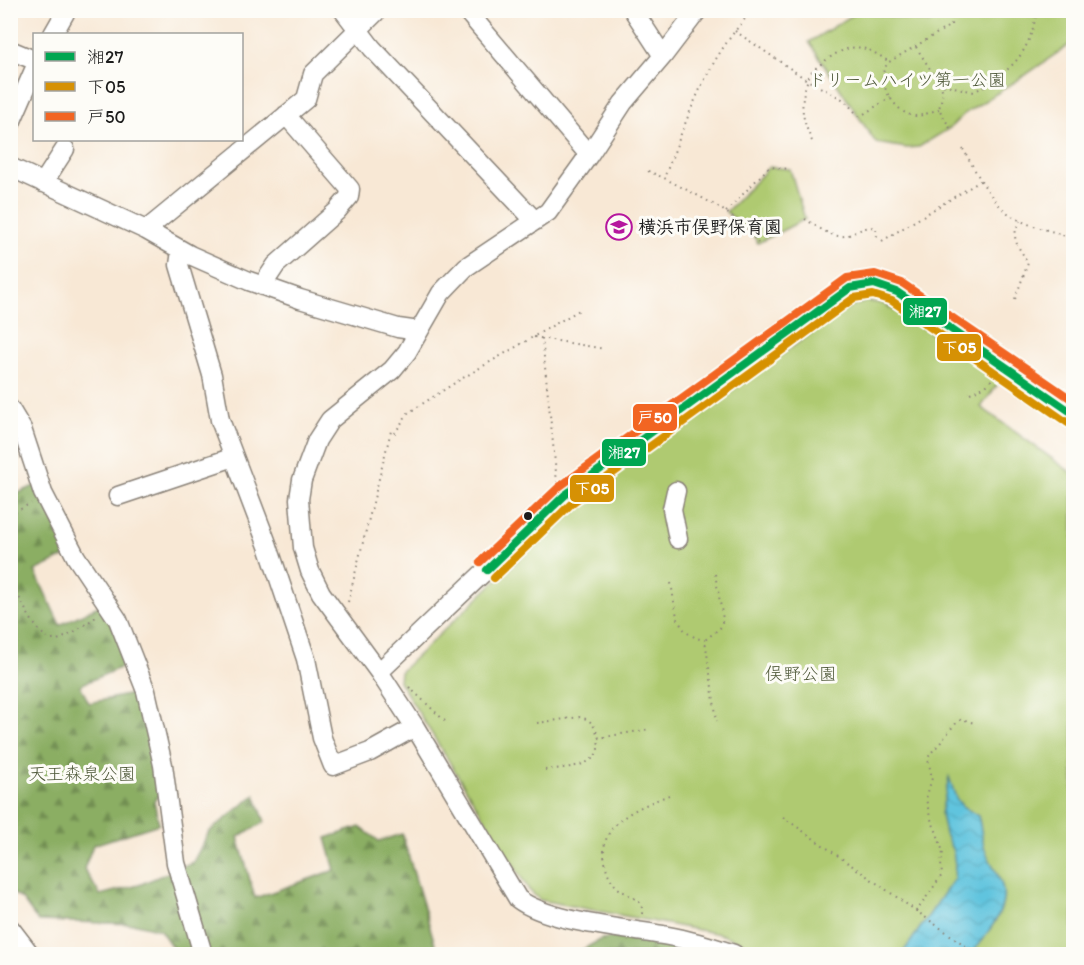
<svg xmlns="http://www.w3.org/2000/svg" width="1084" height="965" font-family="Itim,'Klee One',sans-serif">
<style>
.forest{fill:url(#forest-firs);stroke:#546540;stroke-width:1.5}
.park{fill:#afca71;stroke:#667346;stroke-width:1.5}
.water{fill:url(#water-waves);stroke:#3e707d;stroke-width:1.5}
.lines{fill:none;stroke-linecap:round;stroke-linejoin:round}
.minor-casing{stroke:#8a8278;stroke-width:21}
.path{stroke:#8a8278;stroke-width:2;stroke-dasharray:1.5 4.5;stroke-linecap:butt}
.minor{stroke:#fff;stroke-width:18}
.bus-1-casing{stroke:#fdfcf7;stroke-width:12}
.bus-2-casing{stroke:#fdfcf7;stroke-width:12}
.bus-3-casing{stroke:#fdfcf7;stroke-width:12}
.bus-1{stroke:#00a651;stroke-width:8}
.bus-2{stroke:#d69104;stroke-width:8}
.bus-3{stroke:#f26522;stroke-width:8}
.bus-dot{fill:#1c1c1c;stroke:#fdfcf7;stroke-width:2}
.labels{text-anchor:middle;stroke-width:6;stroke-linejoin:round;paint-order:stroke}
.park-label{font-size:18px;fill:#4f593a;stroke:#fdfcf7}
.poi-label{font-size:18px;font-weight:bold;fill:#1c1c1c;stroke:#fdfcf7;text-anchor:start}
.line-badge{stroke:#fdfcf7;stroke-width:2}
.badge-label{font-size:16px;text-anchor:middle;font-weight:bold;fill:#fff}
</style>
<defs>
<pattern id="forest-firs" width="22" height="20" patternUnits="userSpaceOnUse" patternTransform="scale(1.5)"><rect width="22" height="20" fill="#8bae63"/><path d="M5 1l3.5 6h-7zM16 11l3.5 6h-7z" fill="#718d51"/></pattern>
<pattern id="water-waves" width="16" height="10" patternUnits="userSpaceOnUse" patternTransform="scale(1.5)"><rect width="16" height="10" fill="#60c4de"/><path d="M0 5q4-4 8 0t8 0" fill="none" stroke="#53a8be"/></pattern>
</defs>
<rect width="100%" height="100%" fill="#fdfcf7"/>
<filter id="ink" filterUnits="userSpaceOnUse"><feTurbulence type="fractalNoise" baseFrequency=".0167" numOctaves="2"/><feDisplacementMap in="SourceGraphic" scale="12" xChannelSelector="R" yChannelSelector="G"/><feConvolveMatrix kernelMatrix="1 2 1 2 8 2 1 2 1" color-interpolation-filters="sRGB"/></filter>
<filter id="wash" filterUnits="userSpaceOnUse"><feTurbulence type="fractalNoise" baseFrequency=".008" numOctaves="4" result="noise"/><feDisplacementMap in="SourceGraphic" scale="24" xChannelSelector="R" yChannelSelector="G"/><feGaussianBlur stdDeviation="1.35" result="paint"/><feColorMatrix in="noise" values="0 0 0 0 0 0 0 0 0 0 0 0 0 0 0 0 0 1.4 0 .05"/><feComposite in="paint" operator="in"/></filter>
<g filter="url(#wash)">
<rect width="100%" height="100%" fill="#f8e8d5"/>
<!-- forest -->
<path class="forest" d="M36,485l35,69 -36,17 25,54 38,-19 8,5 25,52 -51,22 9,18 53,-11 21,99 -9,10 5,23 -66,21 -9,24 16,26 39,-10 54,-23 16,-30 46,-37 10,27 -27,15 17,61 80,-28 -9,-32 34,-11 19,14 23,-7 36,120h-261l-17,-24 -23,-6 -99,-3 -16,-22 -11,-7 -1,-395z
M644,934l81,20h-150l26,-15z"/>
<!-- park -->
<path class="park" d="M859,11l70,12 13,-7 2,-5h129v31l-49,34 -60,38 -14,14 -31,19 -12,1 -31,-5 -67,-101z
M769,167l21,2 15,50 -47,24 -7,-11 -25,-20z
M867,301l17,3 24,14 92,63 -19,26 92,67v480h-302l-51,-20 -180,-34 -11,-10 -130,-209 1,-9 191,-182 235,-167 22,-15z"/>
<!-- water -->
<path class="water" d="M949,777l7,21 6,8 16,10c4,12 3,24 8,36 5,12 15,25 17,38 4,23 -19,47 -32,64h-69l52,-75 1,-14 -2,-14 -8,-17 -4,-20z"/>
</g>
<g filter="url(#ink)">
<g class="lines">
<!-- minor casing -->
<g class="minor-casing">
<path id="minor" d="M343,10l29,38 163,173
M466,10l123,145
M633,10l30,46
M698,10l-35,46 -40,47 -34,52 -41,57 -82,55 -25,26 -34,59 -15,18 -62,50 -13,20 -15,40 -3,19 4,49 7,23 11,22 58,79 36,55 103,172c32,24 109,29 150,37 23,4 45,11 66,18
M53,34l12,-21 -4,-3
M10,50l24,10
M10,125l24,-55
M10,167l136,63 44,25 59,26 51,18 98,29 21,3
M43,183l22,-34
M146,230l160,-131 7,-25 65,-64
M181,251l-2,14 33,110 8,45 48,126 38,113 16,79 11,28 37,-14 45,-25
M262,286l14,-21 61,-54 12,-14 1,-8 -64,-74
M10,409l12,20 21,64 33,64 42,63 28,71 17,74 13,98 27,91
M676,491l-4,18 6,30
M118,496l116,-39
M379,672l186,-177 285,-207 24,-4 23,8 177,122
M10,928l20,26"/>
</g>
<!-- path -->
<path class="path" d="M753,10c-48,51 -64,105 -89,168 33,18 72,33 94,65
M735,31l72,49 37,20 12,13
M916,47l25,39
M939,109c-7,2 -16,7 -23,7 -18,0 -38,-30 -32,-46 1,-3 3,-6 5,-8l62,-37 3,-15
M859,117l32,-20
M950,128l-11,-19 4,-16 -2,-7 5,-1 28,7c38,-22 55,-36 63,-82
M812,141c-12,-26 -13,-42 -1,-69 12,-10 33,-28 51,-24 9,2 18,8 26,13
M963,149c15,25 29,59 58,72 17,8 36,10 53,19
M648,171l16,7
M726,212l43,-45 21,2
M805,219c10,6 22,16 34,17 13,2 23,-12 37,-8l1,9
M882,241l100,-61
M1015,299l13,-36c-9,-17 -19,-23 -8,-42
M534,337l71,12
M542,338l15,144
M970,393l16,-7 8,-9
M10,515l21,-12
M715,574l8,45 -3,9 -15,12 12,81
M10,576c6,15 27,65 45,64 10,0 32,-17 41,-23
M671,583c5,26 3,52 34,57
M348,602l43,-171 4,2 13,-20 53,-34 120,-70
M409,687l38,36
M537,723l42,-6c13,2 15,9 20,21l51,-9
M545,770c14,-2 47,-2 52,-18 2,-4 1,-10 2,-14
M783,817l190,134
M916,912l26,-37 -1,-12 2,-11 -6,-19 -7,-16 -4,-18 6,-21 -4,-19 2,-5 11,-12 13,-17 8,-6 12,4
M642,914c3,-16 -17,-18 -26,-28 -6,-6 -10,-16 -11,-25 -8,-39 35,-54 64,-66"/>
<!-- minor -->
<use href="#minor" class="minor"/>
<!-- bus-1 casing -->
<g class="bus-1-casing">
<path id="bus-1" d="M487,570l78,-75 285,-207 24,-4 23,8 177,122"/>
</g>
<!-- bus-2 casing -->
<g class="bus-2-casing">
<path id="bus-2" d="M494,578l78,-75 282,-205 19,-3 19,6 176,122"/>
</g>
<!-- bus-3 casing -->
<g class="bus-3-casing">
<path id="bus-3" d="M480,562l79,-75 288,-209 28,-4 27,9 172,118"/>
</g>
<!-- bus-1 -->
<use href="#bus-1" class="bus-1"/>
<!-- bus-2 -->
<use href="#bus-2" class="bus-2"/>
<!-- bus-3 -->
<use href="#bus-3" class="bus-3"/>
</g>
</g>
<!-- icons -->
<defs>
<g id="school-ring" transform="scale(1.35)"><circle r="9.5" fill="#fdfcf7" stroke="#b5179e" stroke-width="1.5"/><path d="M0-5L7-2L0 1L-7-2ZM-4 1L0 2.5L4 1V4Q0 6-4 4Z" fill="#b5179e"/></g>
</defs>
<g fill-rule="evenodd">
<use href="#school-ring" x="619" y="227"/>
</g>
<!-- markers -->
<circle class="bus-dot" cx="528" cy="516" r="5"/>
<g class="labels">
<!-- park labels -->
<g class="park-label">
<text x="907" y="86">ドリ－ムハイツ第一公園</text>
<text x="801" y="680">俣野公園</text>
<text x="82" y="780">天王森泉公園</text>
</g>
<!-- poi labels -->
<g class="poi-label">
<text x="638" y="233">横浜市俣野保育園</text>
</g>
</g>
<g class="line-badge">
<rect x="902" y="297" width="46" height="29" rx="6" fill="#00a651"/>
<rect x="936" y="333" width="46" height="29" rx="6" fill="#d69104"/>
<rect x="632" y="403" width="46" height="29" rx="6" fill="#f26522"/>
<rect x="601" y="438" width="46" height="29" rx="6" fill="#00a651"/>
<rect x="569" y="474" width="46" height="29" rx="6" fill="#d69104"/>
</g>
<g class="badge-label">
<text x="925" y="317">湘27</text>
<text x="959" y="353">下05</text>
<text x="655" y="423">戸50</text>
<text x="624" y="458">湘27</text>
<text x="592" y="494">下05</text>
</g>
<!-- margin -->
<rect width="1084" height="965" fill="none" stroke="#fdfcf7" stroke-width="36"/>
<!-- legend -->
<rect x="33" y="33" width="210" height="108" fill="#fdfcf7" stroke="#a3a29f" stroke-width="1.5"/>
<rect x="45" y="52" width="30" height="9" fill="#00a651" stroke="#a3a29f" stroke-width="1.5"/>
<text x="87" y="63" font-size="18" fill="#1c1c1c">湘27</text>
<rect x="45" y="82" width="30" height="9" fill="#d69104" stroke="#a3a29f" stroke-width="1.5"/>
<text x="87" y="93" font-size="18" fill="#1c1c1c">下05</text>
<rect x="45" y="112" width="30" height="9" fill="#f26522" stroke="#a3a29f" stroke-width="1.5"/>
<text x="87" y="123" font-size="18" fill="#1c1c1c">戸50</text>
</svg>
